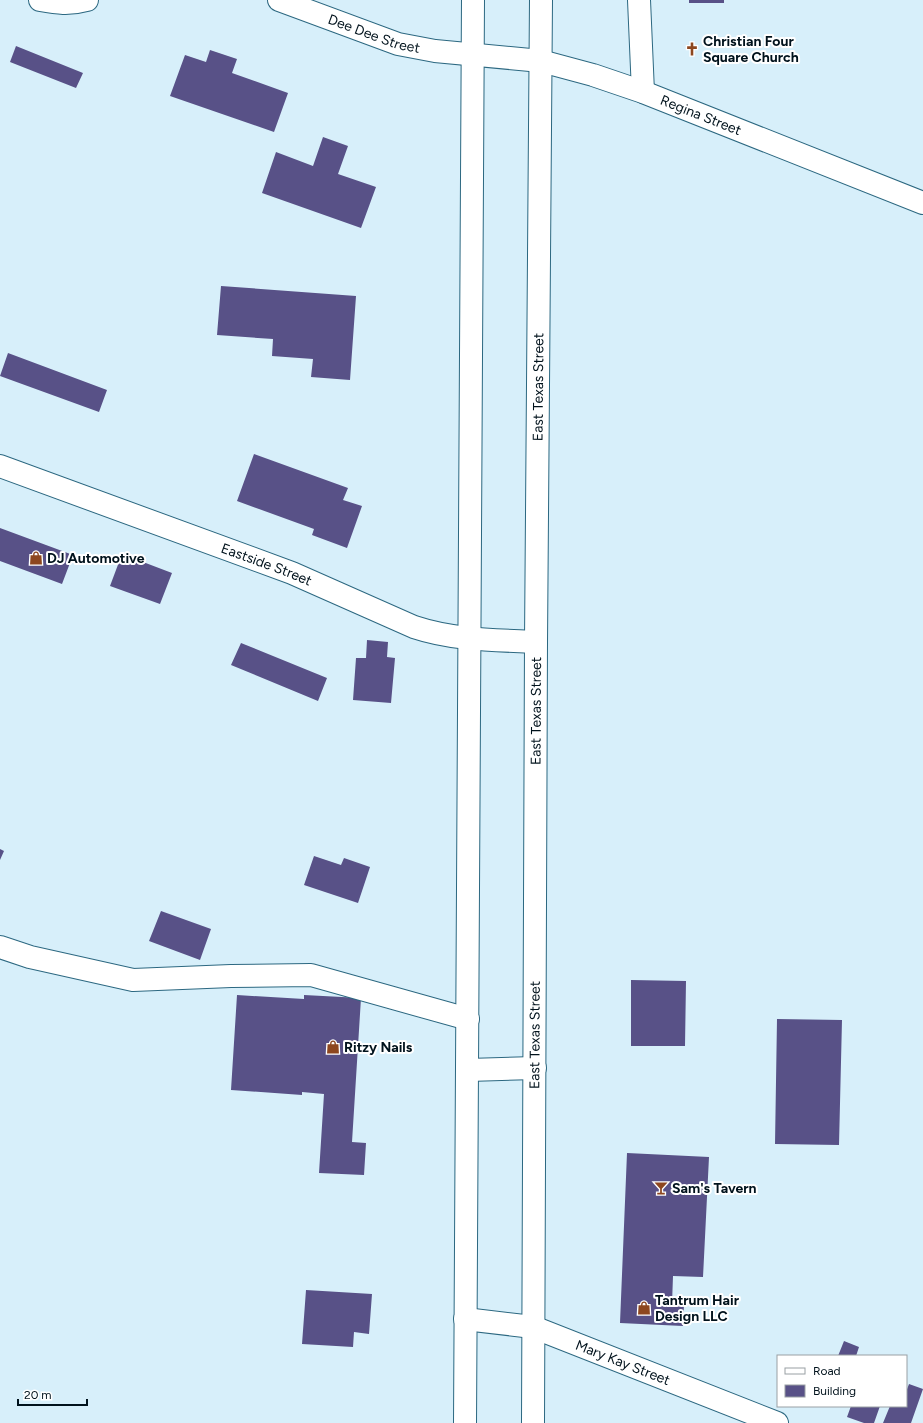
<svg xmlns="http://www.w3.org/2000/svg" width="923" height="1423" font-family="Figtree,sans-serif">
<style>
.building{fill:#585187}
.lines{fill:none;stroke-linecap:round;stroke-linejoin:round}
.minor-casing{stroke:#2c6881;stroke-width:24}
.major-casing{stroke:#2c6881;stroke-width:24}
.minor{stroke:#fff;stroke-width:22}
.major{stroke:#fff;stroke-width:22}
.labels{text-anchor:middle;stroke-width:4;stroke-linejoin:round;paint-order:stroke}
.street-label{font-size:14px;fill:#00121c;stroke:#fff}
.poi-label{font-size:14px;font-weight:bold;fill:#00121c;stroke:#fff;text-anchor:start}
</style>
<rect width="100%" height="100%" fill="#d7effa"/>
<!-- building -->
<path class="building" d="M689,0h35v3h-35z
M16,46l67,27 -7,15 -66,-26z
M210,50l27,9 -5,14 56,20 -14,39 -104,-36 15,-41 21,7z
M323,137l25,9 -10,28 38,13 -15,41 -99,-35 14,-41 37,14z
M221,286l135,10 -6,84 -39,-3 2,-18 -41,-3 1,-17 -56,-4z
M8,353l99,37 -8,22 -99,-36z
M254,454l94,34 -5,12 19,6 -15,42 -35,-13 2,-6 -77,-28z
M0,528l73,27 -11,29 -62,-23z
M122,554l50,19 -12,31 -50,-18z
M367,640l21,2 -1,15 8,1 -4,45 -38,-3 3,-42h10z
M241,643l86,35 -9,23 -87,-36z
M0,849l4,2 -4,9z
M314,856l27,9 3,-7 26,9 -12,36 -54,-18z
M161,911l50,18 -11,31 -51,-19z
M631,980l55,1 -1,65h-54z
M237,995l67,4v-4l57,3 -9,144 14,1 -2,32 -45,-2 5,-79 -22,-2v3l-71,-5z
M777,1019l65,1 -3,125 -64,-1z
M627,1153l82,4 -6,120 -30,-1 -1,28h12l-1,22 -63,-3z
M306,1290l66,4 -3,40 -15,-2 -1,15 -51,-3z
M844,1341l15,6 -3,9h-18z
M909,1384l14,5 -12,34h-28l7,-17h16v-14z
M851,1406h29l-6,17h-10l-17,-6z"/>
<g class="lines">
<!-- minor casing -->
<g class="minor-casing">
<g id="minor">
<path d="M40,0c17,3 29,5 47,0"/>
<path id="s1" d="M279,0l119,44 37,7 106,10 52,14 50,17 280,111"/>
<path d="M639,0l4,92"/>
<path id="s2" d="M0,466l292,107 122,54c39,13 80,13 122,15"/>
<path d="M0,947l30,10 103,23 98,-4 80,-1 157,44"/>
<path d="M468,1070l67,-2"/>
<path id="s3" d="M465,1319l68,8 244,96"/>
</g>
</g>
<!-- major casing -->
<g class="major-casing">
<g id="major">
<path d="M465,1423l8,-1423"/>
<path id="s4" d="M533,1423l3,-781 5,-642"/>
</g>
</g>
<!-- minor -->
<use href="#minor" class="minor"/>
<!-- major -->
<use href="#major" class="major"/>
</g>
<!-- icons -->
<defs>
<g id="church-bare" transform="scale(1.08)"><path d="M-1.2-6h2.4v3.5h3.3v2.4h-3.3V6h-2.4V-.1h-3.3v-2.4h3.3Z" fill="#8d471f" stroke="#fff" stroke-width="2.5" paint-order="stroke"/></g>
<g id="shop-bare" transform="scale(1.08)"><path d="M-5-2.5h2.3a2.7 3.5 0 0 1 5.4 0H5L5.5 6h-11ZM-1.5-2.5h3a1.5 2.3 0 0 0-3 0Z" fill="#8d471f" stroke="#fff" stroke-width="2.5" paint-order="stroke"/></g>
<g id="bar-bare" transform="scale(1.08)"><path d="M-6-5H6L.8 .8V4.5H3.5V6h-7V4.5H-.8V.8Z" fill="#8d471f" stroke="#fff" stroke-width="2.5" paint-order="stroke"/></g>
</defs>
<g fill-rule="evenodd">
<use href="#church-bare" x="692" y="49"/>
<use href="#shop-bare" x="36" y="558"/>
<use href="#shop-bare" x="333" y="1047"/>
<use href="#bar-bare" x="661" y="1188"/>
<use href="#shop-bare" x="644" y="1308"/>
</g>
<g class="labels">
<!-- street labels -->
<g class="street-label">
<text dy="5" stroke="none"><textPath href="#s1" startOffset="101">Dee Dee Street</textPath></text>
<text dy="5" stroke="none"><textPath href="#s1" startOffset="440">Regina Street</textPath></text>
<text dy="5" stroke="none"><textPath href="#s4" startOffset="1036">East Texas Street</textPath></text>
<text dy="5" stroke="none"><textPath href="#s2" startOffset="284">Eastside Street</textPath></text>
<text dy="5" stroke="none"><textPath href="#s4" startOffset="712">East Texas Street</textPath></text>
<text dy="5" stroke="none"><textPath href="#s4" startOffset="388">East Texas Street</textPath></text>
<text dy="5" stroke="none"><textPath href="#s3" startOffset="165">Mary Kay Street</textPath></text>
</g>
<!-- poi labels -->
<g class="poi-label">
<text x="703" y="46">Christian Four<tspan x="703" dy="16">Square Church</tspan></text>
<text x="47" y="563">DJ Automotive</text>
<text x="344" y="1052">Ritzy Nails</text>
<text x="672" y="1193">Sam's Tavern</text>
<text x="655" y="1305">Tantrum Hair<tspan x="655" dy="16">Design LLC</tspan></text>
</g>
</g>
<!-- legend -->
<rect x="777" y="1355" width="130" height="52" fill="#ffffff" stroke="#99a0a4"/>
<rect x="785" y="1368" width="20" height="6" fill="#ffffff" stroke="#99a0a4"/>
<text x="813" y="1375" font-size="12" fill="#00121c">Road</text>
<rect x="785" y="1385" width="20" height="12" fill="#585187" stroke="#99a0a4"/>
<text x="813" y="1395" font-size="12" fill="#00121c">Building</text>
<!-- scale -->
<path d="M18 1399v6h69v-6" fill="none" stroke="#00121c" stroke-width="2"/>
<text x="24" y="1399" font-size="12" fill="#00121c" stroke="#ffffff" stroke-width="3" paint-order="stroke">20 m</text>
</svg>
